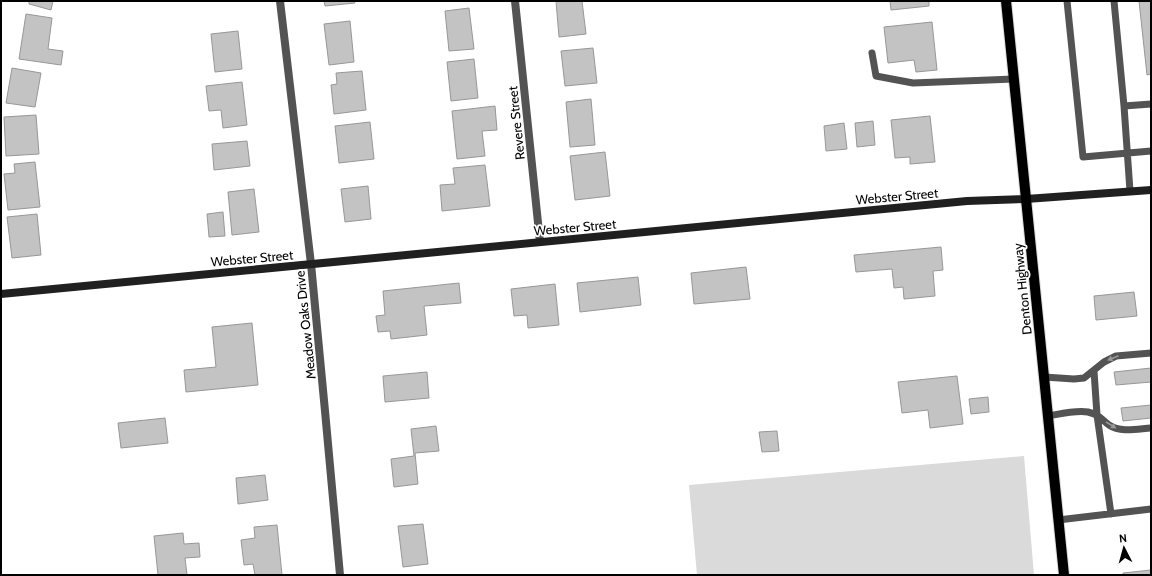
<svg xmlns="http://www.w3.org/2000/svg" width="1152" height="576" font-family="Cabin,sans-serif">
<style>
.green{fill:#dadada}
.building{fill:#c3c3c3;stroke:#979797}
.lines{fill:none;stroke-linecap:round;stroke-linejoin:round}
.primary-casing{stroke:#dbdbdb;stroke-width:12}
.lane{stroke:#535353;stroke-width:7}
.street{stroke:#535353;stroke-width:8}
.secondary{stroke:#202020;stroke-width:8}
.primary{stroke:#000;stroke-width:10}
.oneway{fill:#989898}
.labels{text-anchor:middle;stroke-width:3.5;stroke-linejoin:round;paint-order:stroke}
.street-label{font-size:13px;fill:#000;stroke:#fff}
</style>
<rect width="100%" height="100%" fill="#fff"/>
<!-- green -->
<path class="green" d="M1024,456l10,119h-337l-8,-90z"/>
<!-- building -->
<path class="building" d="M29,1h24l-2,9 -22,-6z
M324,1h30l1,2 -30,3z
M556,1h26l4,33 -27,3z
M890,1h39v5l-38,4z
M1139,1h12v73l-4,1z
M469,8l5,41 -25,2 -4,-40z
M26,14l26,4 -4,31 15,2 -2,14 -42,-6z
M350,21l4,41 -25,3 -5,-41z
M932,22l5,48 -21,2 -2,-12 -26,3 -4,-36z
M238,31l4,38 -27,3 -4,-38z
M593,48l4,35 -32,3 -4,-35z
M474,59l4,39 -27,3 -4,-39z
M12,68l29,5 -6,34 -29,-4z
M362,71l4,39 -32,4 -3,-29 6,-1 -1,-11z
M242,82l5,43 -24,3 -2,-18 -12,1 -3,-25z
M591,99l4,46 -25,2 -4,-45z
M495,106l2,24 -15,1 3,25 -28,3 -5,-48z
M36,115l3,39 -33,2 -2,-39z
M930,116l5,46 -25,2v-7l-15,1 -4,-38z
M873,121l2,24 -18,2 -2,-24z
M370,122l4,37 -35,4 -4,-37z
M844,123l3,26 -21,2 -2,-25z
M247,141l3,25 -36,4 -2,-26z
M605,152l5,44 -35,4 -5,-44z
M35,162l5,45 -32,3 -4,-36 11,-1 -1,-9z
M485,165l5,41 -48,5 -2,-26 15,-1 -2,-16z
M368,186l3,33 -26,3 -4,-33z
M254,189l5,43 -27,3 -4,-43z
M223,212l2,24 -16,1 -2,-23z
M37,214l4,41 -29,3 -5,-41z
M941,247l2,23 -10,1 2,25 -31,3 -1,-12 -9,1 -2,-19 -36,3 -2,-17z
M746,267l4,32 -56,5 -3,-31z
M638,277l3,28 -61,7 -3,-29z
M459,283l2,20 -37,3 3,29 -36,4 -1,-8 -12,1 -2,-16 9,-1 -2,-24z
M555,284l4,41 -31,3 -1,-13 -13,1 -3,-27z
M1134,292l3,24 -41,4 -2,-24z
M252,323l6,62 -72,7 -2,-22 32,-3 -4,-40z
M1151,368v14l-35,3 -2,-13z
M427,372l2,26 -44,4 -2,-26z
M957,376l6,48 -33,4 -2,-18 -26,3 -4,-31z
M988,397l1,15 -18,2 -2,-15z
M1151,405v13l-28,3 -2,-13z
M165,418l3,25 -47,5 -3,-25z
M436,426l3,25 -24,2 3,31 -24,3 -3,-28 23,-3 -3,-27z
M777,431l2,20 -17,1 -3,-20z
M265,475l3,25 -30,4 -2,-26z
M423,524l5,40 -25,3 -5,-41z
M277,525l5,50h-27l-2,-11 -9,1 -3,-25 14,-2 -1,-11z
M183,533l1,11 15,-1 1,14 -15,1 2,17h-29l-4,-39z
M1151,570v5h-28v-2z"/>
<g class="lines">
<!-- primary casing -->
<g class="primary-casing">
<path id="primary" d="M1006,1l58,574"/>
</g>
<!-- lane -->
<path class="lane" d="M1067,1l16,156 68,-6
M1114,1l10,105 6,85
M872,53l4,23 37,7 101,-4
M1124,106l27,-2
M1094,371l3,44 14,99
M1044,377l30,2 10,-1 20,-16 12,-6 35,-3
M1048,416c12,-2 27,-6 40,-4 12,3 12,6 21,13 12,8 28,4 42,3
M1058,520l93,-11"/>
<!-- street -->
<path class="street" d="M280,1l31,263 14,147 15,164
M515,1l25,241"/>
<!-- secondary -->
<path class="secondary" d="M1,294l966,-93 59,-2 125,-9"/>
<!-- primary -->
<use href="#primary" class="primary"/>
</g>
<!-- one-way arrows -->
<defs><path id="oneway-solid" d="M-6-.8H1V-3.2L6.5 0L1 3.2V.8H-6Z"/></defs>
<g class="oneway">
<use href="#oneway-solid" transform="translate(1113 358) rotate(157)"/>
<use href="#oneway-solid" transform="translate(1111 425) rotate(32)"/>
</g>
<g class="labels">
<!-- street labels -->
<g class="street-label">
<text transform="translate(516 123) rotate(-96)" y="5">Revere Street</text>
<text transform="translate(897 196) rotate(-5)" y="5">Webster Street</text>
<text transform="translate(575 227) rotate(-5)" y="5">Webster Street</text>
<text transform="translate(252 258) rotate(-5)" y="5">Webster Street</text>
<text transform="translate(1022 289) rotate(-96)" y="5">Denton Highway</text>
<text transform="translate(305 325) rotate(-96)" y="5">Meadow Oaks Drive</text>
</g>
</g>
<!-- border -->
<rect width="1152" height="576" fill="none" stroke="#000000" stroke-width="4"/>
<!-- north arrow -->
<g transform="translate(1124 548) rotate(354)" stroke="#ffffff" stroke-width="3" paint-order="stroke">
<path d="M0-3L7 15L0 10L-7 15Z" fill="#000000"/>
<text y="-6" font-size="11" font-weight="bold" text-anchor="middle" fill="#000000">N</text>
</g>
</svg>
